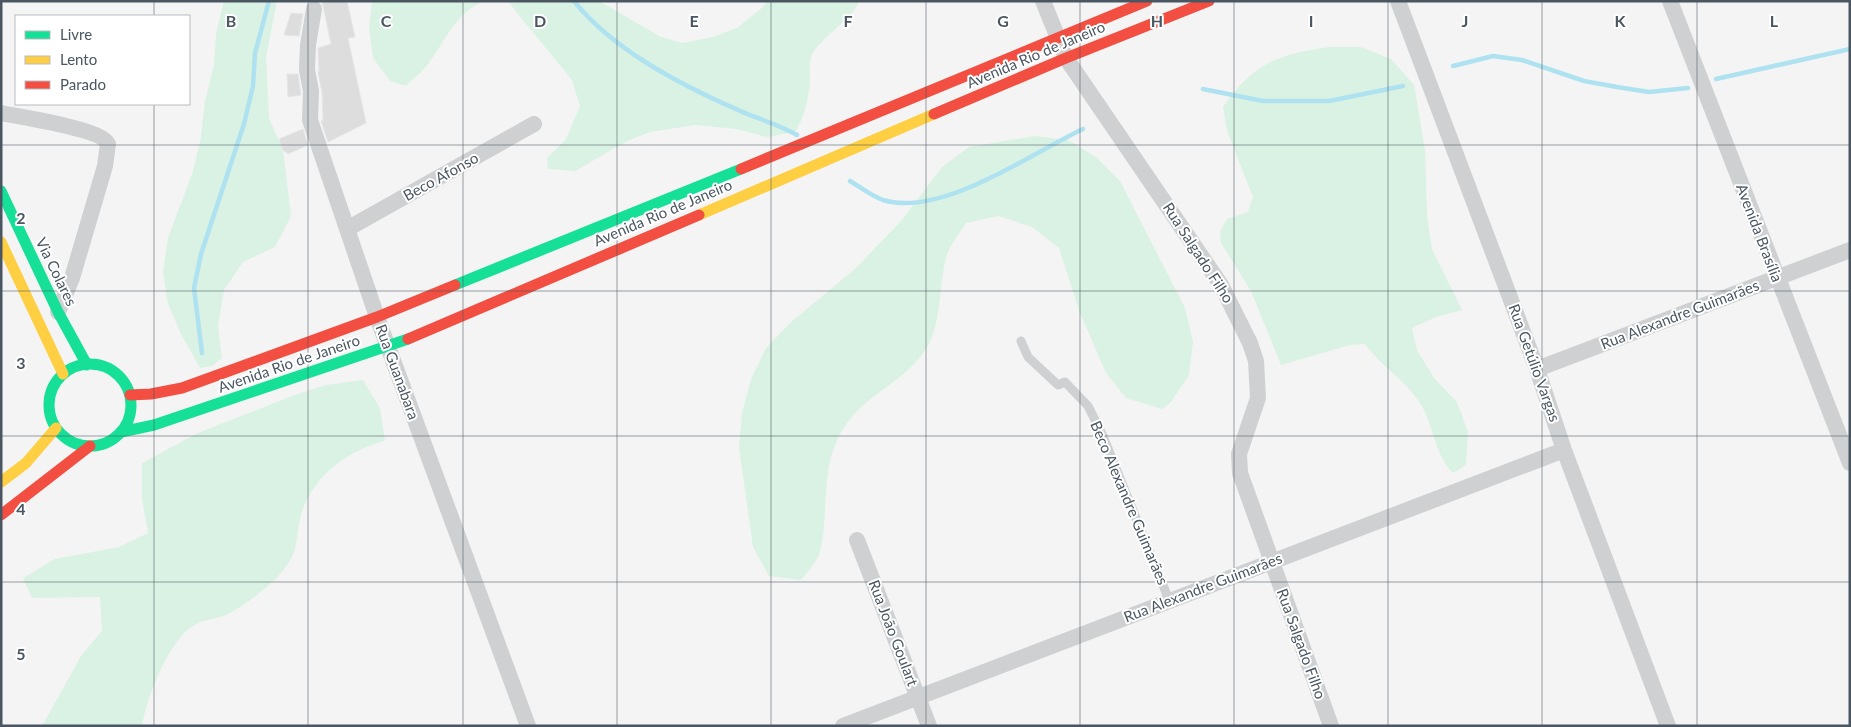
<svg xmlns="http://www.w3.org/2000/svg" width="1851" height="727" font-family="Lato,sans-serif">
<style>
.green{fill:#d9f2e3}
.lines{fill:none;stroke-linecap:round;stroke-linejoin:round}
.stream{stroke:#aee2f0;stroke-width:4.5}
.building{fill:#ddddde;stroke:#e5e6e7}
.lane{stroke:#ced0d2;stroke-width:9}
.street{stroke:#ced0d2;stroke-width:16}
.fast{stroke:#16e098;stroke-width:11}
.slow{stroke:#ffcf43;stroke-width:11}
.jam{stroke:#f24e42;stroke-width:11}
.grid{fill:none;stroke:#4a5661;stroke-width:1;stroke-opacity:0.55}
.labels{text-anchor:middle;stroke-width:4;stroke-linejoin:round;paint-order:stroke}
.street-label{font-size:15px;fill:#4a5661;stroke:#fff}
.grid-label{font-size:16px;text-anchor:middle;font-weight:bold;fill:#4a5661;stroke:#fff;stroke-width:4;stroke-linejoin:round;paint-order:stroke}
</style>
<rect width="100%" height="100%" fill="#f4f4f4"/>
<!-- green -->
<path class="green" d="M224,1h53l-11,56 3,61 14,32 8,66 -16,31 -32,15 -19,28 -6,36 4,32 -10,8 -12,2 -19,-34 -13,-30 -5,-32 5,-34 25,-67 8,-34 4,-36 9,-36 2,-31z
M372,1h113c-28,9 -41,42 -57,63 -6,8 -15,15 -22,22l-16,-5 -17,-23 -4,-30z
M505,1h94l62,36 21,6 31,-6 24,-9 26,-21 4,-6h92c-7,20 -40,36 -48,56 -2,6 -1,17 -1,23 -1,18 -6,38 -15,52l-28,5 -30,-8 -42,-4 -45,7 -23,9 -52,30 -27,-2 -1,-11 19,-19 14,-33 -8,-26 -63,-77z
M1328,47h33l30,12 23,26 11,65 2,66 5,33 30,61 -26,7 -24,11 5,22 17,28 23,24 11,30 -2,33 -13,8c-20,-20 -19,-51 -35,-73 -15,-21 -38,-35 -53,-56l-15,1 -69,20 -30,-74 -30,-48 -1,-11 7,-13 21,-7 5,-15 -26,-66 -4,-24c31,-44 53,-52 105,-60z
M1035,136l33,4 28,17 24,24 65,127 8,34 -4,33 -18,27 -9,7 -36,-11 -20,-25 -26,-60 -21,-65 -27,-21 -33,-11 -33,7c-6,9 -14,20 -18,29 -11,31 -4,72 -24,100 -29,40 -72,44 -91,99 -11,33 -5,68 -13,101 -3,10 -13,20 -19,28l-32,-4 -16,-29 -14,-100 3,-34 9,-34 15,-31 24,-25 66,-55 46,-48 40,-53 27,-20z
M363,380l17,28 5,33c-38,9 -76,38 -85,78 -5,21 -1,31 -15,49 -14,18 -37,35 -57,46 -10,5 -22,5 -32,10 -27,14 -49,73 -54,102h-100l39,-70 21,-25 -2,-34 -68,1 -9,-20 32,-19 64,-12 29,-14 -6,-34v-36l56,-30 94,-37 34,-11z"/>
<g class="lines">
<!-- stream -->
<path class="stream" d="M574,1c39,49 107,84 164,109 20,9 40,14 59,25
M1453,66l40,-10 29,4 62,21 33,6 32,5 39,-4
M1716,79l134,-30
M1203,89l60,12h66l74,-15
M850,181c10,6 22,15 33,19 58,18 149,-47 200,-71
M202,353l-8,-65 7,-34 43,-130 9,-38 2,-33 14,-52"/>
</g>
<!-- building -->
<path class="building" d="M322,1h25l8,36 -7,1 18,85 -38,19 -7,-21 2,-1 -1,-28 -4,-20h1l-1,-24 13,-4z
M291,13l12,1 -4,22 -15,-1z
M287,74h11l3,21 -13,2z
M303,129l5,16 -20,9 -5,-4 -4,-11z"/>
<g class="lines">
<!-- lane -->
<path class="lane" d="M1021,341l7,16 30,28 7,-3 23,24 15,30 66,164"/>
<!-- street -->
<path class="street" d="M1043,1l23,57 155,227 29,58 6,18 2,37 -19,56 1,19 91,253
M1398,1l139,368 27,81 104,276
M1670,1l180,462
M314,9l-6,36 -1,25 4,21 -1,29 67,197 151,409
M1,113c19,4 101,16 107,31l-3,22 -33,112 -14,34
M347,229l187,-105
M1537,369l313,-119
M857,540l72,186
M843,726l721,-276"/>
<!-- fast -->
<path class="fast" d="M1,191l57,121 29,53
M455,285l286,-116
M49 405a41 41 0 1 1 82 0a41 41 0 1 1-82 0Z
M121,432l33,-7 254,-86"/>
<!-- slow -->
<path class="slow" d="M699,215l235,-101
M1,242l62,132
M1,482l25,-19 30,-35"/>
<!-- jam -->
<path class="jam" d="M934,114l132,-56 143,-57
M741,169l406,-168
M408,339l291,-124
M130,395l21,-1 31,-6 195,-71 78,-32
M1,515l89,-69"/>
</g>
<!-- grid -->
<path class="grid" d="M154,1v15M308,1v725M463,1v725M617,1v725M771,1v725M926,1v725M1080,1v725M1234,1v725M1388,1v725M1542,1v725M1697,1v725M154,104v622M1,145h1849M1,291h1849M1,436h1849M1,582h1849"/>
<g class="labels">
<!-- street labels -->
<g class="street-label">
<text transform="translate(1036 55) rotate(-23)" y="5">Avenida Rio de Janeiro</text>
<text transform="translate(441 177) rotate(-29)" y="5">Beco Afonso</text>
<text transform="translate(663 213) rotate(-23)" y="5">Avenida Rio de Janeiro</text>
<text transform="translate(1759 233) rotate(69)" y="5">Avenida Brasília</text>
<text transform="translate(1198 253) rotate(57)" y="5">Rua Salgado Filho</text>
<text transform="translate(56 272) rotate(64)" y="5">Via Colares</text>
<text transform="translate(1680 315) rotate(-21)" y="5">Rua Alexandre Guimarães</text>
<text transform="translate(1534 363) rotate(70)" y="5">Rua Getúlio Vargas</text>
<text transform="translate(289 364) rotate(-19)" y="5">Avenida Rio de Janeiro</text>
<text transform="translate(397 372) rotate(70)" y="5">Rua Guanabara</text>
<text transform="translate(1129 503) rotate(67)" y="5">Beco Alexandre Guimarães</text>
<text transform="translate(1203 588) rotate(-21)" y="5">Rua Alexandre Guimarães</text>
<text transform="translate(893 633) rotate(69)" y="5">Rua João Goulart</text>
<text transform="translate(1301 644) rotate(70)" y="5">Rua Salgado Filho</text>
</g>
</g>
<g class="grid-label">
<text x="231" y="27">B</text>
<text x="386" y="27">C</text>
<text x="540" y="27">D</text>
<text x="694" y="27">E</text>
<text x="848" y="27">F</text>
<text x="1003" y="27">G</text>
<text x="1157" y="27">H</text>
<text x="1311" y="27">I</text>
<text x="1465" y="27">J</text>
<text x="1620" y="27">K</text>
<text x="1774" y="27">L</text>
<text x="21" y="224">2</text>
<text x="21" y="369">3</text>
<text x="21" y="515">4</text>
<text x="21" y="660">5</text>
</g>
<!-- border -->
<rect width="1851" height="727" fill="none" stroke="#4a5661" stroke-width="5"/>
<!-- legend -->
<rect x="15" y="15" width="175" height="90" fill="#ffffff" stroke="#b7bbc0"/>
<rect x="25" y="31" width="25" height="8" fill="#16e098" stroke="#b7bbc0"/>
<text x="60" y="40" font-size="15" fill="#4a5661">Livre</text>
<rect x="25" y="56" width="25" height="8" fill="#ffcf43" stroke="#b7bbc0"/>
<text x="60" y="65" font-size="15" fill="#4a5661">Lento</text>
<rect x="25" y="81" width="25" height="8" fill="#f24e42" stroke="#b7bbc0"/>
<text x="60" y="90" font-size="15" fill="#4a5661">Parado</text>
</svg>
